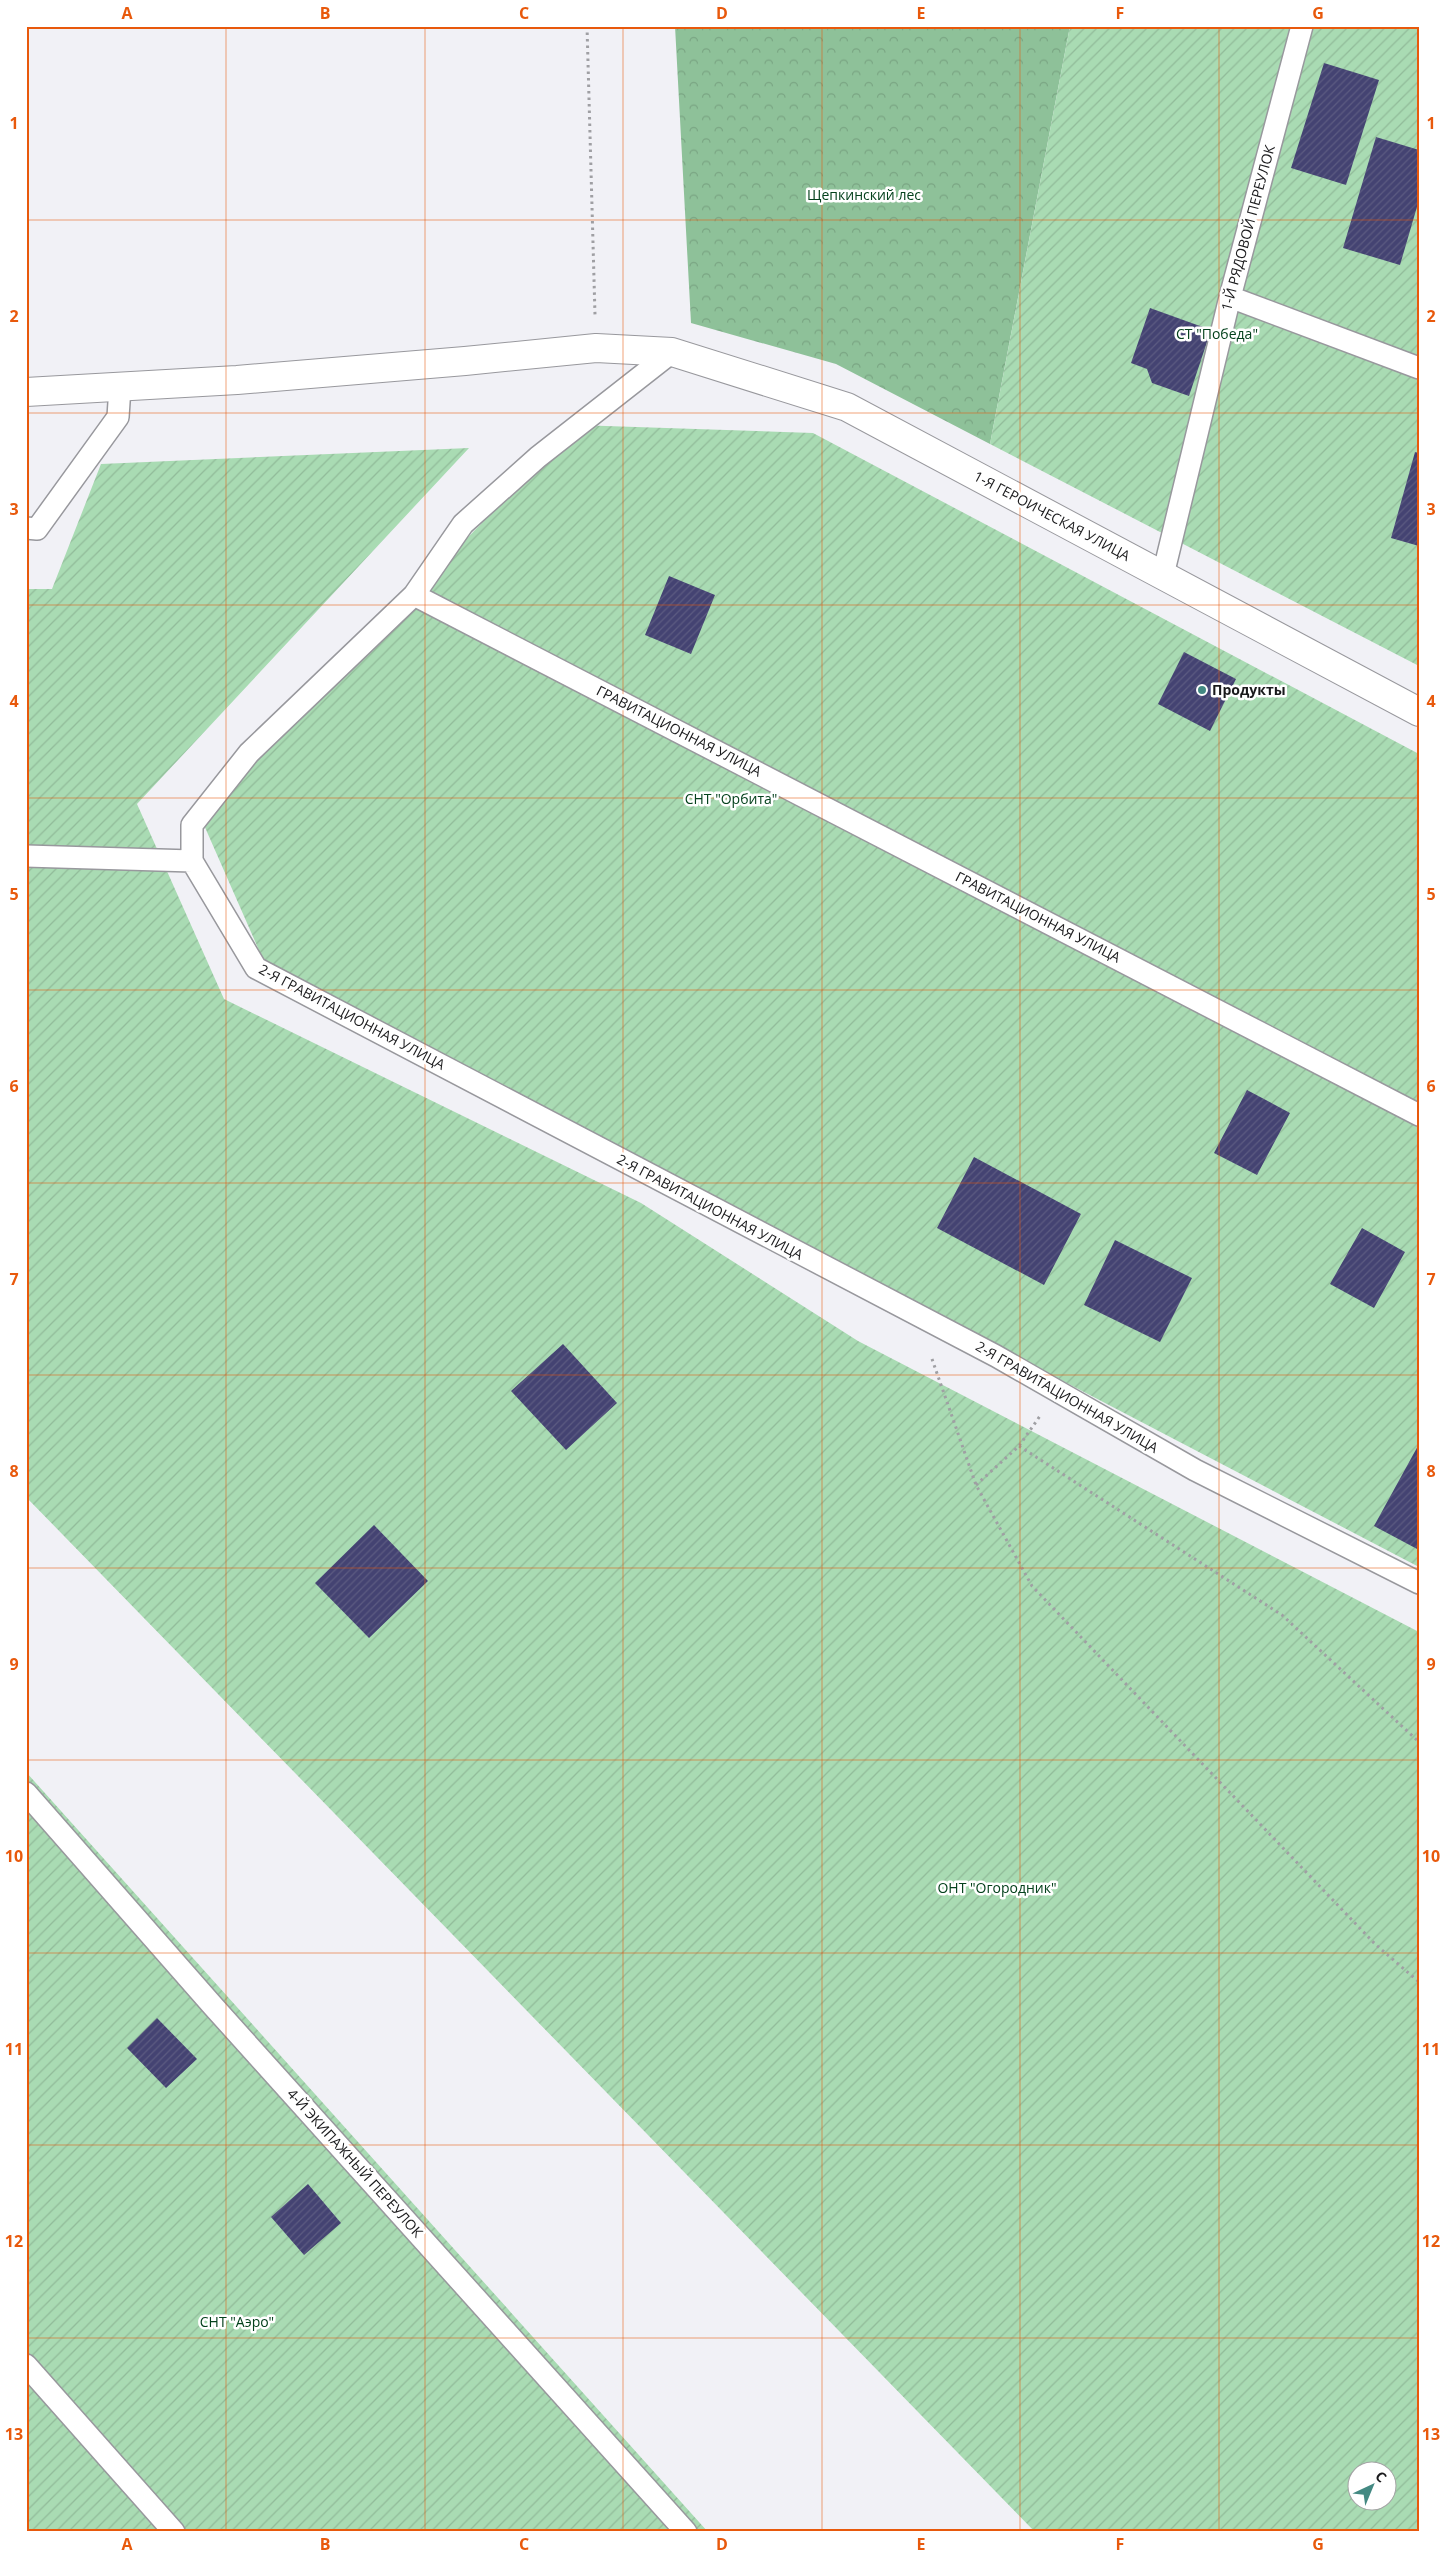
<svg xmlns="http://www.w3.org/2000/svg" width="1445" height="2558" font-family="'Open Sans',sans-serif">
<style>
.forest{fill:url(#forest-crowns)}
.garden{fill:url(#garden-furrows);fill-rule:evenodd}
.building{fill:url(#building-hatch)}
.lines{fill:none;stroke-linecap:round;stroke-linejoin:round}
.service-casing{stroke:#98989d;stroke-width:24}
.minor-casing{stroke:#98989d;stroke-width:30}
.path{stroke:#9f9fa3;stroke-width:3;stroke-dasharray:2.5 4;stroke-linecap:butt}
.service{stroke:#fff;stroke-width:21}
.minor{stroke:#fff;stroke-width:28}
.grid{fill:none;stroke:#e8590c;stroke-width:1;stroke-opacity:0.55}
.poi-dot{fill:#438982;stroke:#fff;stroke-width:2}
.labels{text-anchor:middle;stroke-width:5;stroke-linejoin:round;paint-order:stroke}
.park-label{font-size:14px;fill:#04411c;stroke:#fff}
.street-label{font-size:14px;fill:#1a1a1c;stroke:#fff}
.poi-label{font-size:14px;font-weight:bold;fill:#1a1a1c;stroke:#fff;text-anchor:start}
.neatline{fill:none;stroke:#e8590c;stroke-width:2}
.grid-label{font-size:16px;text-anchor:middle;font-weight:bold;fill:#e8590c}
</style>
<defs>
<pattern id="forest-crowns" width="20" height="18" patternUnits="userSpaceOnUse" patternTransform="scale(1.25)"><rect width="20" height="18" fill="#8ec199"/><path d="M2 6a3 3 0 1 1 6 0M12 15a3 3 0 1 1 6 0" fill="none" stroke="#7aa583"/></pattern>
<pattern id="garden-furrows" width="10" height="10" patternUnits="userSpaceOnUse" patternTransform="scale(1.25)"><rect width="10" height="10" fill="#a9dbb3"/><path d="M-1 1l2-2M0 10L10 0M9 11l2-2" fill="none" stroke="#91bb99"/></pattern>
<pattern id="building-hatch" width="6" height="6" patternUnits="userSpaceOnUse" patternTransform="scale(1.25)"><rect width="6" height="6" fill="#444372"/><path d="M-1 1l2-2M0 6l6-6M5 7l2-2" fill="none" stroke="#5c5b81"/></pattern>
</defs>
<rect width="100%" height="100%" fill="#f1f1f6"/>
<!-- forest -->
<path class="forest" d="M675,26h395l-80,418 -154,-80 -145,-41z"/>
<!-- garden -->
<path class="garden" d="M1070,26h349v640l-429,-222z
M576,425l237,8 606,321v813l-1154,-603 -65,-148z
M469,448l-332,356 87,195 417,204 217,138 561,291v900h-384l-1009,-1035v-908h26l49,-125zM1358,2470h30v30h-30z
M26,1772l682,760h-682z"/>
<!-- building -->
<path class="building" d="M1324,63l55,17 -33,105 -55,-17z
M1376,137l43,13v50l-19,65 -57,-17z
M1150,308l61,22 -22,66 -37,-13 -5,-14 -16,-6z
M1415,452l4,1v93l-28,-8z
M669,576l46,19 -24,59 -46,-19z
M1184,652l52,27 -26,52 -52,-27z
M1247,1090l43,23 -33,62 -43,-22z
M974,1157l107,57 -37,71 -107,-57z
M1362,1228l43,24 -31,56 -44,-24z
M1115,1240l77,38 -32,64 -76,-37z
M563,1344l54,59 -51,47 -55,-59z
M1419,1444v106l-45,-24z
M374,1525l54,56 -59,57 -54,-55z
M157,2018l40,41 -31,29 -39,-40z
M308,2184l33,39 -37,32 -33,-38z"/>
<g class="lines">
<!-- service casing -->
<g class="service-casing">
<path id="service" d="M1230,297l189,71
M672,352l-134,105 -75,67 -49,71 1005,520
M26,528l11,1 81,-112 2,-30
M1163,575l67,-278 72,-271
M26,856l166,5 64,107 740,388 199,114 224,113
M192,861v-36l57,-72 165,-158
M26,1793l187,213 473,526
M26,2365l148,167"/>
</g>
<!-- minor casing -->
<g class="minor-casing">
<path id="minor" d="M26,392l211,-12 228,-19 131,-13 76,4 175,55 572,305"/>
</g>
<!-- path -->
<path class="path" d="M587,26l8,289
M932,1359l44,126 56,101 343,358 44,38
M1019,1446l263,169 137,127
M976,1485l43,-39 21,-30"/>
<!-- service -->
<use href="#service" class="service"/>
<!-- minor -->
<use href="#minor" class="minor"/>
</g>
<!-- grid -->
<path class="grid" d="M226,26v2506M425,26v2506M623,26v2506M822,26v2506M1020,26v2506M1219,26v2506M26,220h1393M26,413h1393M26,605h1393M26,798h1393M26,990h1393M26,1183h1393M26,1375h1393M26,1568h1393M26,1760h1393M26,1953h1393M26,2145h1393M26,2338h1393"/>
<!-- markers -->
<circle class="poi-dot" cx="1202" cy="690" r="5"/>
<g class="labels">
<!-- park labels -->
<g class="park-label">
<text x="864" y="200">Щепкинский лес</text>
<text x="1217" y="339">СТ "Победа"</text>
<text x="731" y="804">СНТ "Орбита"</text>
<text x="997" y="1893">ОНТ "Огородник"</text>
<text x="237" y="2327">СНТ "Аэро"</text>
</g>
<!-- street labels -->
<g class="street-label">
<text transform="translate(1248 228) rotate(-75)" y="5">1-Й РЯДОВОЙ ПЕРЕУЛОК</text>
<text transform="translate(1052 516) rotate(28)" y="5">1-Я ГЕРОИЧЕСКАЯ УЛИЦА</text>
<text transform="translate(679 731) rotate(27)" y="5">ГРАВИТАЦИОННАЯ УЛИЦА</text>
<text transform="translate(1038 917) rotate(27)" y="5">ГРАВИТАЦИОННАЯ УЛИЦА</text>
<text transform="translate(352 1017) rotate(28)" y="5">2-Я ГРАВИТАЦИОННАЯ УЛИЦА</text>
<text transform="translate(710 1207) rotate(28)" y="5">2-Я ГРАВИТАЦИОННАЯ УЛИЦА</text>
<text transform="translate(1067 1397) rotate(30)" y="5">2-Я ГРАВИТАЦИОННАЯ УЛИЦА</text>
<text transform="translate(355 2163) rotate(48)" y="5">4-Й ЭКИПАЖНЫЙ ПЕРЕУЛОК</text>
</g>
<!-- poi labels -->
<g class="poi-label">
<text x="1212" y="695">Продукты</text>
</g>
</g>
<!-- border -->
<rect width="1445" height="2558" fill="none" stroke="#ffffff" stroke-width="55"/>
<!-- north arrow -->
<g transform="translate(1372 2486) rotate(44)"><circle r="24" fill="#ffffff" stroke="#a3a3a4"/>
<path d="M0-4L9 19L0 12L-9 19Z" fill="#438982"/>
<text y="-8" font-size="14" font-weight="bold" text-anchor="middle" fill="#1a1a1c">С</text>
</g>
<rect x="28" y="28" width="1390" height="2502" class="neatline"/>
<g class="grid-label">
<text x="127" y="19">A</text>
<text x="325" y="19">B</text>
<text x="524" y="19">C</text>
<text x="722" y="19">D</text>
<text x="921" y="19">E</text>
<text x="1120" y="19">F</text>
<text x="1318" y="19">G</text>
<text x="14" y="129">1</text>
<text x="1431" y="129">1</text>
<text x="14" y="322">2</text>
<text x="1431" y="322">2</text>
<text x="14" y="515">3</text>
<text x="1431" y="515">3</text>
<text x="14" y="707">4</text>
<text x="1431" y="707">4</text>
<text x="14" y="900">5</text>
<text x="1431" y="900">5</text>
<text x="14" y="1092">6</text>
<text x="1431" y="1092">6</text>
<text x="14" y="1285">7</text>
<text x="1431" y="1285">7</text>
<text x="14" y="1477">8</text>
<text x="1431" y="1477">8</text>
<text x="14" y="1670">9</text>
<text x="1431" y="1670">9</text>
<text x="14" y="1862">10</text>
<text x="1431" y="1862">10</text>
<text x="14" y="2055">11</text>
<text x="1431" y="2055">11</text>
<text x="14" y="2247">12</text>
<text x="1431" y="2247">12</text>
<text x="14" y="2440">13</text>
<text x="1431" y="2440">13</text>
<text x="127" y="2550">A</text>
<text x="325" y="2550">B</text>
<text x="524" y="2550">C</text>
<text x="722" y="2550">D</text>
<text x="921" y="2550">E</text>
<text x="1120" y="2550">F</text>
<text x="1318" y="2550">G</text>
</g>
</svg>
